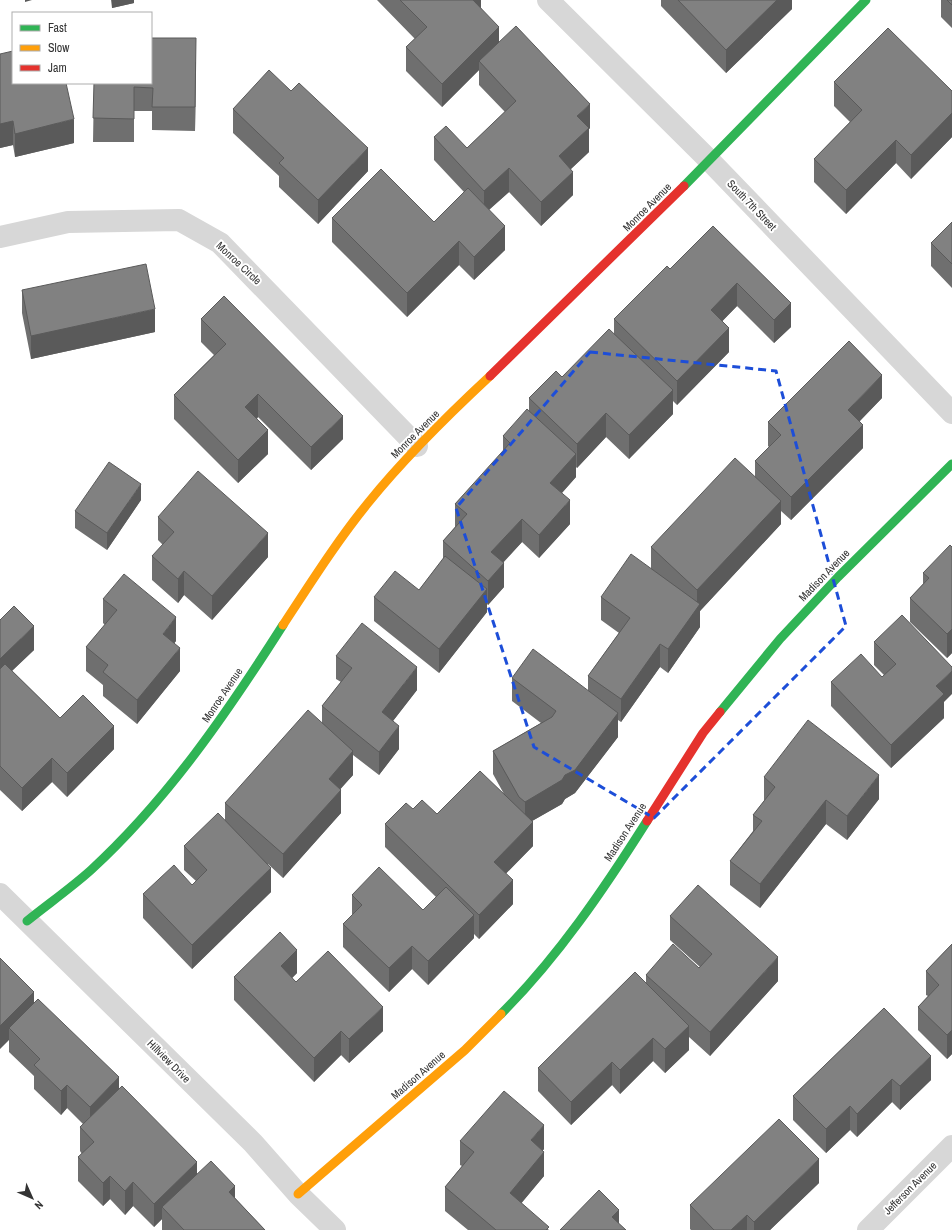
<svg xmlns="http://www.w3.org/2000/svg" width="952" height="1230" font-family="'Archivo Narrow',sans-serif">
<style>
.lines{fill:none;stroke-linecap:round;stroke-linejoin:round}
.street{stroke:#d7d7d7;stroke-width:22}
.fast{stroke:#30b455;stroke-width:9}
.slow{stroke:#ff9f0a;stroke-width:9}
.jam{stroke:#e5322d;stroke-width:9}
.wall{fill:#6f6f6f}
.shaded-wall{fill:#5a5a5a}
.building{fill:#818181;stroke:#5a5a5a}
.marked{fill:none;stroke:#1d4ed8;stroke-width:3;stroke-dasharray:8 5;stroke-linejoin:round}
.labels{text-anchor:middle;stroke-width:4;stroke-linejoin:round;paint-order:stroke}
.street-label{font-size:11px;fill:#333;stroke:#fff}
</style>
<rect width="100%" height="100%" fill="#fff"/>
<g class="lines">
<!-- street -->
<path class="street" d="M548,0l162,161 242,252
M0,237l68,-15 111,-2 41,23 197,203
M0,894l253,249 45,51 37,36
M868,1230l84,-84"/>
<!-- fast -->
<path class="fast" d="M684,186l182,-186
M720,712l60,-73 58,-62 114,-113
M27,921c21,-17 44,-33 64,-51 77,-71 136,-157 192,-245
M501,1014c57,-57 103,-125 146,-193"/>
<!-- slow -->
<path class="slow" d="M283,625c27,-41 54,-84 85,-122 37,-46 79,-87 122,-127
M298,1194l167,-144 36,-36"/>
<!-- jam -->
<path class="jam" d="M490,376l194,-190
M647,821l56,-88 17,-21"/>
</g>
<!-- wall -->
<path class="wall" d="M111,0h23v3l-22,5z
M377,0h104v8l18,34 91,86 -1,1v23l-18,17 2,26 -32,31 -32,-34 -20,18 16,40 -31,30 -15,-15 -52,52 -75,-75v-24l102,4 30,-30 -30,-32v-23l33,11 38,-36 -26,-27v-15l-37,37 -36,-36v-24l9,-8z
M661,0h131v9l-66,64 -65,-67z
M941,0h11v28l-11,-11z
M0,54l74,89 -59,14 -2,-12 -13,3z
M196,62l-1,69 -43,-1v-19h-18v31h-41l1,-59z
M834,82l118,9v46l-41,42 -15,-16 -50,51 -32,-32v-23l36,-37 -16,-16z
M233,109l135,62 -50,53 -39,-37v-11l-46,-43z
M952,222v66l-21,-22v-23z
M713,226l78,101 -17,16 -37,-37 -15,15 7,31 -52,53 -4,-4v13l-44,45 -23,-22 -29,31 -1,-1v10l-14,16 8,31 -31,34 -17,-16 -19,21 1,24 -16,18 -1,-1v8l-48,61 -65,-52v-24l45,-7 24,-31v-18l12,-14v-23l48,-52v-16l26,-25v-13l33,-21 52,-43v-15l56,-50z
M22,290l133,42 -124,27 -9,-46z
M201,319l142,120 -32,31 -53,-53 -1,2 11,35 -30,29 -64,-64v-24l40,-40 -13,-13z
M882,398l-22,23 3,27 -72,72 -10,-9v13l-81,87v16l-32,46 -8,-6 -39,55 -3,-2v17l-43,56 -10,6 -3,5 -30,17 1,25 -27,27 7,31 -34,35 -5,-5v4l-46,47 -16,-16 -23,23 -46,-45v-23l9,-9v-20l71,15 13,-13 -51,-50v-23l28,-15 24,5 67,-20 -11,-20v-23l48,-28 -29,-22v-23l76,13v-15l31,-43 -18,-13v-23l50,-28v-22l104,-70v-16l14,-14 -1,-1v-24z
M141,500l-34,50 -32,-22v-17z
M158,517l110,40 -56,63 -28,-25 -6,8 -26,-23v-24l11,-11 -5,-5z
M952,547v106l-5,5 -37,-36v-24l13,-14v-11z
M103,599l73,42 -2,2 6,28 -43,53 -34,-28v-11l-17,-14v-24l19,-22 -2,-2z
M0,620l34,30 -22,21 48,47 54,31 -47,48 -15,-15 -30,29 -22,-21z
M874,642l70,60v16l-53,50 -60,-62v-24l51,-5 2,-2 -10,-10z
M336,656l81,34 -24,31 6,28 -20,26 -26,-20v20l-13,14 1,24 -58,65 -15,-14 3,28 -79,77 -49,-51v-24l49,-9 4,-4 -12,-11v-24l41,-25v-18l97,-80v-17l19,-24 -5,-3z
M764,777l115,22 -32,41 -21,-16 -66,84 -30,-23v-24l23,-30v-16l11,-14z
M670,916l108,65 -68,75 -21,-19v13l-24,23 -12,-12 -33,33 -8,-9 -41,40 -33,-34v-23l108,-86v-7l53,-7 1,-1 -30,-27z
M952,944v110l-5,5 -29,-29v-23l10,-11 -2,-1v-24z
M0,958l34,45 85,86 78,86 38,23 30,32h-103v-11l-8,8 -21,-21 -8,9 -15,-16 -7,7 -25,-25v-24l4,-3 -2,-3v-24l3,-3 -16,-16 -6,7 -27,-26v-13l-25,-24v-12z
M297,973l-5,5 4,4 87,49 -34,32 -8,-8 -27,27 -80,-82v-23z
M884,1008l47,72 -31,30 -8,-8 -35,35 -7,-7 -24,23 -33,-33v-24z
M460,1141l84,8 -1,1 1,26 -23,27 28,27h-81l-23,-19v-24l17,-21 -2,-1z
M819,1183l-49,47h-79l-1,-1v-24z"/>
<!-- shaded-wall -->
<path class="shaded-wall" d="M25,0h7l-7,2z
M112,0h22v3l-22,5z
M472,0h9v14z
M777,0h15v9l-66,64v-23z
M499,27v23l-20,11v9l-37,37v-23z
M196,38v24l-1,69v-24z
M590,104v24l-1,1v23l-30,28v-24l18,-40z
M952,113v24l-41,42v-24z
M74,119v24l-59,14v-23z
M13,121v24l-13,3v-24z
M896,140v23l-50,51v-24z
M368,148v23l-50,53v-24z
M509,168v24l-25,22v-23z
M573,172v23l-32,31v-24z
M505,226v24l-31,30v-23z
M459,241v24l-52,52v-24z
M737,283v23l-26,27v-23z
M791,303v24l-17,16v-23z
M155,309v23l-124,27v-23z
M729,328v24l-52,53v-24z
M882,375v23l-34,35v-23z
M673,390v24l-44,45v-24z
M258,394v23l-13,13v-23z
M606,413v24l-29,31v-24z
M343,416v23l-32,31v-23z
M863,425v23l-72,72v-23z
M268,430v24l-30,29v-23z
M576,454v23l-26,29v-23z
M141,484v16l-34,50v-17z
M570,500v24l-31,34v-23z
M781,501v23l-81,87v16l-32,46v-24l29,-41v-18z
M522,519v23l-31,33v-23z
M268,533v24l-56,63v-24z
M504,563v24l-16,18v-24z
M184,571v24l-6,8v-24z
M487,589v23l-48,61v-24z
M176,617v24l-13,17v-24z
M34,626v24l-34,32v-23z
M952,629v24l-5,5v-24z
M660,644v23l-39,55v-23z
M180,648v23l-43,53v-24z
M417,667v23l-35,45v-23z
M952,671v23l-8,8v16l-53,50v-23l45,-59z
M618,713v24l-43,56 -10,6 -3,5 -37,21v-23l40,-27z
M114,726v23l-47,48v-24z
M399,726v23l-20,26v-23z
M353,751v24l-24,27v-23z
M52,758v24l-30,29v-23z
M879,775v24l-32,41v-24z
M341,790v23l-58,65v-24z
M826,800v24l-66,84v-24z
M533,822v24l-39,40v-24z
M271,868v24l-79,77v-24z
M513,880v24l-34,35v-24z
M474,915v23l-46,47v-24z
M412,946v23l-23,23v-24z
M297,950v23l-16,16v-23z
M778,957v24l-68,75v-24z
M34,992v24l-25,12v12l-9,9v-23z
M383,1007v24l-34,32v-24z
M689,1026v24l-24,23v-24z
M952,1030v24l-5,5v-24z
M341,1031v24l-27,27v-24z
M653,1038v23l-33,33v-24z
M931,1056v24l-31,30v-24z
M612,1062v23l-41,40v-23z
M119,1077v24l-29,30v-24z
M892,1079v23l-35,35v-23z
M67,1085v23l-6,7v-24z
M850,1106v24l-24,23v-24z
M544,1125v24l-13,15v-24z
M544,1152v24l-34,41v-24z
M819,1159v24l-49,47h-16v-8z
M197,1162v24l-35,21v12l-8,8v-23z
M110,1176v23l-7,7v-23z
M133,1182v24l-8,9v-24z
M235,1186v24l-6,-18z
M619,1210v20l-7,-13z
M747,1215v15h-16z"/>
<!-- building -->
<path class="building" d="M400,0h73l26,27 -57,57 -36,-37 21,-20z
M678,0h99l-51,50z
M947,0h5v5z
M516,26l74,78 -13,12 12,12 -30,28 14,16 -32,30 -32,-34 -25,23 -50,-54 12,-11 21,22 49,-47 -37,-40z
M888,28l64,63v22l-41,42 -15,-15 -50,50 -32,-31 48,-49 -28,-28z
M151,38h45l-1,69h-43l1,-19 -19,-1v32l-41,-1 1,-35h57z
M13,51v32h53l8,36 -59,15 -2,-13 -13,3v-70z
M269,70l22,21 8,-8 69,65 -50,52 -39,-37 5,-5 -51,-49z
M381,169l53,53 34,-34 37,38 -31,31 -15,-16 -52,52 -75,-75z
M952,222v42l-21,-21z
M713,226l78,77 -17,17 -37,-37 -26,27 18,18 -52,53 -63,-62 53,-53 3,3z
M146,264l9,45 -124,27 -9,-46z
M224,296l119,120 -32,31 -53,-53 -13,13 23,23 -30,30 -64,-65 52,-51 -25,-25z
M609,329l64,61 -44,45 -23,-22 -29,31 -48,-46 27,-27 6,6z
M849,341l33,34 -34,35 15,15 -72,72 -36,-36 26,-26 -13,-13z
M527,409l49,45 -26,29 20,17 -31,35 -17,-16 -31,33 13,11 -16,18 -45,-40 24,-27 -12,-10 55,-61 -7,-7z
M735,458l46,43 -84,89 -46,-43z
M109,462l32,22 -34,49 -32,-22z
M198,471l70,62 -56,63 -28,-25 -6,8 -26,-23 22,-24 -16,-15z
M950,545l2,2v82l-5,5 -37,-36 19,-20 -6,-5z
M631,554l69,50 -32,45 -8,-5 -39,55 -33,-23 42,-58 -29,-21z
M445,556l42,33 -48,60 -65,-52 21,-26 24,19z
M124,574l52,43 -13,17 17,14 -43,52 -34,-28 5,-7 -22,-18 31,-37 -14,-11z
M14,606l20,20 -34,33v-39z
M902,615l50,52v4l-16,15 8,8 -53,51 -60,-63 30,-28 21,23 14,-13 -22,-22z
M362,623l55,44 -35,45 17,14 -20,26 -57,-46 30,-38 -16,-12z
M533,649l85,64 -43,57 -10,5 -3,5 -37,22 -6,-5 -26,-46 59,-34 4,-6 -44,-33z
M5,664l55,54 23,-23 31,31 -47,47 -15,-15 -30,30 -22,-22v-97z
M308,710l45,41 -24,28 12,11 -58,64 -58,-51z
M808,720l71,55 -32,41 -21,-16 -66,84 -30,-23 32,-40 -9,-6 22,-28 -11,-10z
M480,771l53,51 -39,40 19,18 -34,35 -94,-91 21,-21 7,6 9,-9 15,14z
M218,813l53,55 -79,77 -49,-51 31,-29 18,20 15,-15 -23,-24z
M379,867l44,43 23,-23 28,28 -46,46 -16,-15 -23,22 -46,-44 19,-19 -10,-10z
M698,885l80,72 -68,75 -64,-57 27,-31 26,24 13,-14 -42,-38z
M280,932l17,18 -16,16 15,16 32,-31 55,56 -34,32 -8,-8 -27,27 -80,-81z
M952,944v86l-5,5 -29,-28 21,-22 -13,-14z
M0,958l34,34 -34,34z
M635,972l54,54 -24,23 -12,-11 -33,32 -8,-8 -41,40 -33,-34z
M38,999l81,78 -29,30 -23,-22 -6,6 -27,-26 6,-6 -31,-31z
M884,1008l47,48 -31,30 -8,-7 -35,35 -7,-8 -24,23 -33,-33z
M122,1086l75,76 -43,42 -21,-22 -8,9 -15,-15 -7,7 -25,-26 16,-15 -14,-15z
M504,1091l40,34 -13,15 13,12 -34,41 39,34 -3,3h-50l-51,-43 29,-35 -14,-11z
M779,1119l40,40 -65,63 -7,-7 -16,15h-17l-24,-25z
M211,1161l24,25 -6,6 36,38h-81l-22,-23z
M599,1190l20,20 -7,7 14,13h-66z"/>
<!-- marked area -->
<path class="marked" d="M590,352l186,19 70,255 -192,192 -120,-71 -78,-239z"/>
<g class="labels">
<!-- street labels -->
<g class="street-label">
<text transform="translate(752 205) rotate(46)" y="4">South 7th Street</text>
<text transform="translate(647 207) rotate(-45)" y="4">Monroe Avenue</text>
<text transform="translate(239 263) rotate(43)" y="4">Monroe Circle</text>
<text transform="translate(415 434) rotate(-45)" y="4">Monroe Avenue</text>
<text transform="translate(824 575) rotate(-46)" y="4">Madison Avenue</text>
<text transform="translate(222 695) rotate(-56)" y="4">Monroe Avenue</text>
<text transform="translate(625 832) rotate(-57)" y="4">Madison Avenue</text>
<text transform="translate(169 1061) rotate(45)" y="4">Hillview Drive</text>
<text transform="translate(418 1075) rotate(-41)" y="4">Madison Avenue</text>
<text transform="translate(910 1188) rotate(-45)" y="4">Jefferson Avenue</text>
</g>
</g>
<!-- legend -->
<rect x="12" y="12" width="140" height="72" fill="#ffffff" stroke="#adadad"/>
<rect x="20" y="25" width="20" height="6" fill="#30b455" stroke="#adadad"/>
<text x="48" y="32" font-size="12" fill="#333333">Fast</text>
<rect x="20" y="45" width="20" height="6" fill="#ff9f0a" stroke="#adadad"/>
<text x="48" y="52" font-size="12" fill="#333333">Slow</text>
<rect x="20" y="65" width="20" height="6" fill="#e5322d" stroke="#adadad"/>
<text x="48" y="72" font-size="12" fill="#333333">Jam</text>
<!-- north arrow -->
<g transform="translate(32 1198) rotate(135)" stroke="#ffffff" stroke-width="3" paint-order="stroke">
<path d="M0-3L7 15L0 10L-7 15Z" fill="#333333"/>
<text y="-6" font-size="11" font-weight="bold" text-anchor="middle" fill="#333333">N</text>
</g>
</svg>
